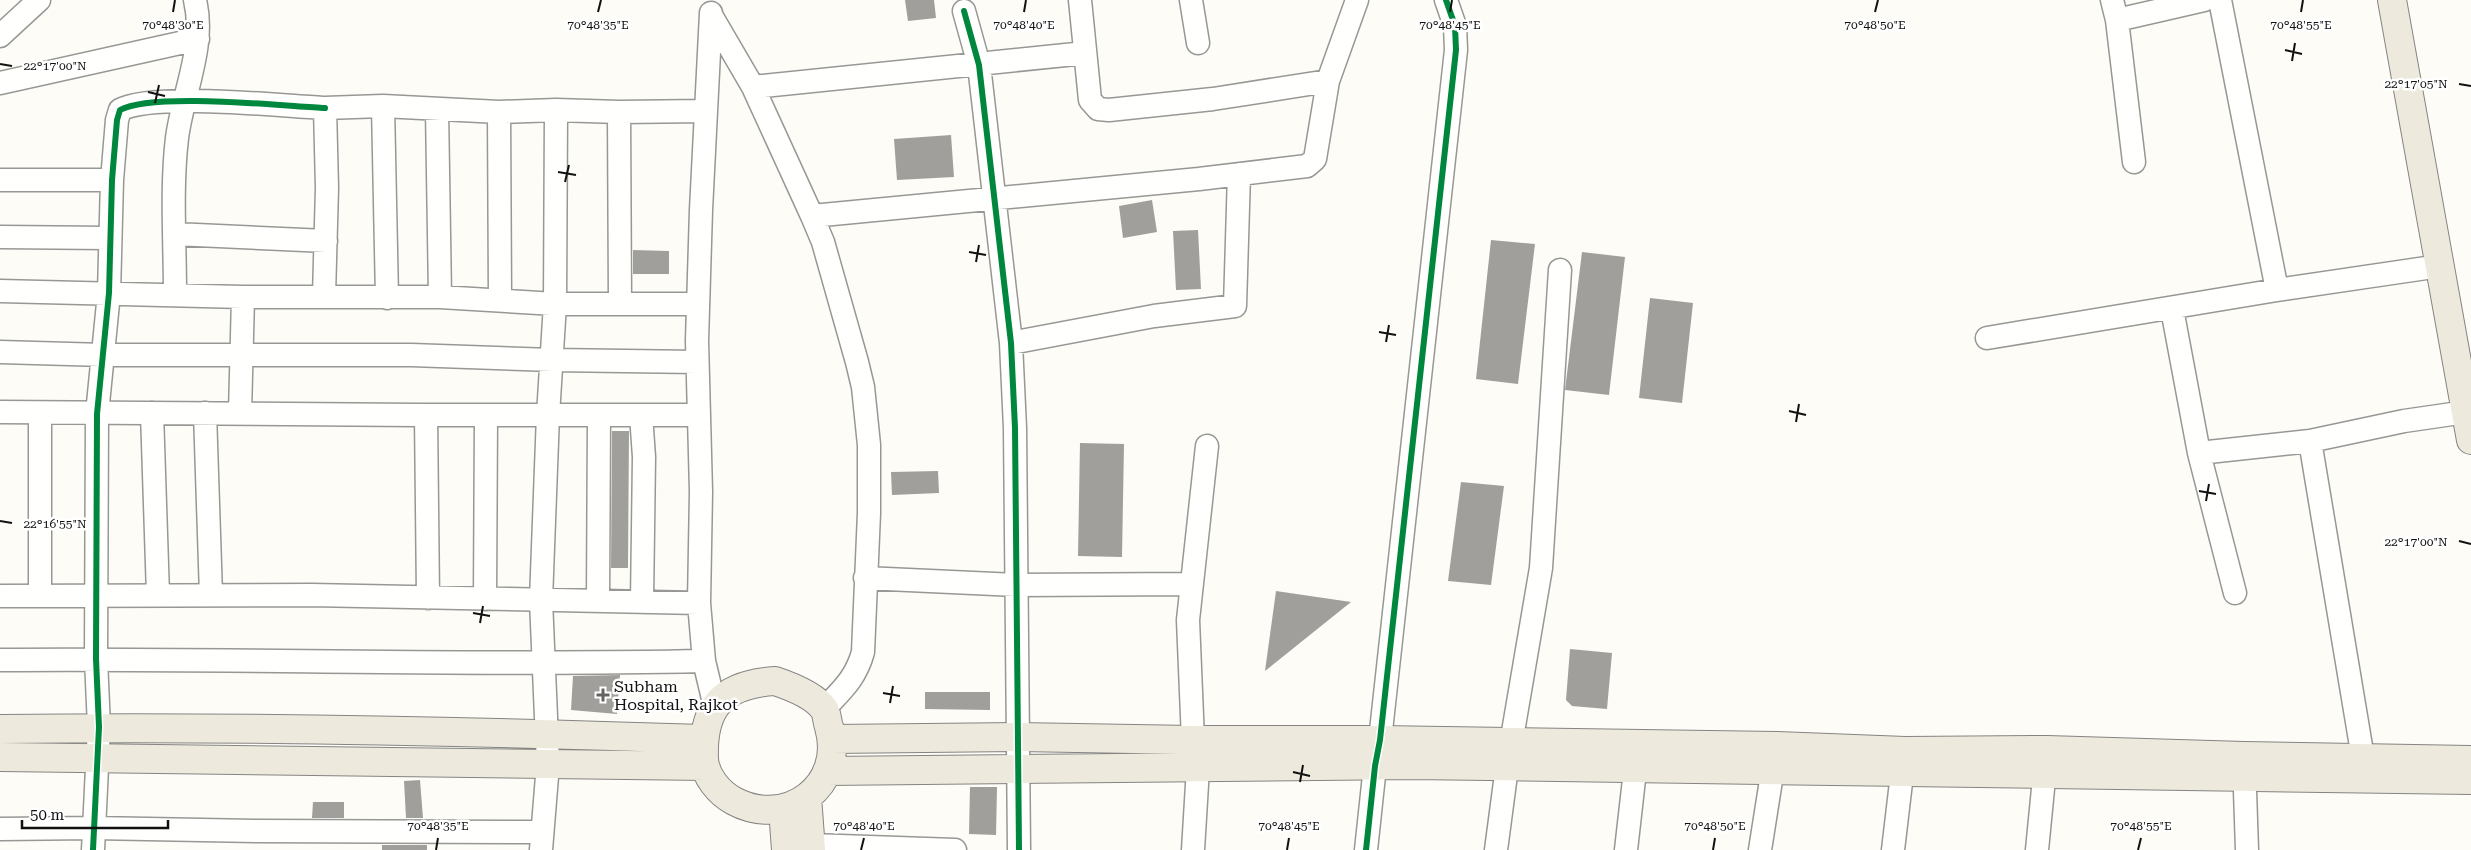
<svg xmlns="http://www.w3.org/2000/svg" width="2471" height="850" font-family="'Roboto Serif',serif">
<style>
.building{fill:#a19f9c}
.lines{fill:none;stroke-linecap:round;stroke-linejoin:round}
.minor-casing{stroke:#979795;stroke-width:25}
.major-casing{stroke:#858482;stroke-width:30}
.minor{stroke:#fffffe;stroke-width:22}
.major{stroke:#ede9dc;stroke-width:28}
.cycleway-casing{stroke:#fff;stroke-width:9}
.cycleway{stroke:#00873e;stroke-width:6}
.ticks{fill:none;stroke:#111;stroke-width:2}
.poi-dot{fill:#646362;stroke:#fff;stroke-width:2}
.labels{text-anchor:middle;stroke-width:5;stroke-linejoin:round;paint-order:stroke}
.poi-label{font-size:16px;fill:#111;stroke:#fff;text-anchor:start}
.ticks-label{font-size:12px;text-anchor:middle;fill:#111;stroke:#fff;stroke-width:5;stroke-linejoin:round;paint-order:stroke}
</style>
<rect width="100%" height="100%" fill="#fdfcf7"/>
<!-- building -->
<path class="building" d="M905,0h29l2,18 -28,3z
M951,135l3,42 -57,3 -3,-41z
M1152,200l5,32 -34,6 -4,-32z
M1198,230l3,59 -25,1 -3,-59z
M1491,240l44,4 -17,140 -42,-5z
M633,250l36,1v23h-36z
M1582,252l43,5 -16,138 -44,-5z
M1650,298l43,5 -11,100 -43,-5z
M612,431h17l-1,137h-17z
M1080,443l44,1 -2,113 -44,-1z
M938,471l1,22 -47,2 -1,-23z
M1461,482l43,4 -13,99 -43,-4z
M1276,591l75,11 -86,69z
M1570,649l42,4 -5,56 -35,-3 -6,-6z
M620,675l-3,39 -46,-4 2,-34z
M925,692h65v18l-65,-1z
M420,780l3,38h-17l-2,-37z
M970,787h27l-1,48 -27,-1z
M313,802h31v16h-32z
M382,845h45v5h-45z"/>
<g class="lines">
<!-- minor casing -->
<g class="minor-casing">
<path id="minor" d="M1080,0l10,100 8,9 11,1 104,-11 115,-18
M1191,0l7,43
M2112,0l5,20 17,142
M2220,0l57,290
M964,11l15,54 32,278 4,85 4,422
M711,13l-10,197 -4,131 4,151 -2,111 5,58 11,46
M711,15l42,72 59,129 11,26 34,120 6,25 6,58v68l-6,139c-7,26 -21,38 -39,57
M2117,20l87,-20
M0,36l39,-36
M0,83l198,-44
M753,87l332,-34
M383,106l4,192
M437,109l3,188
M499,112l1,187
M619,112l1,191
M0,180h112
M812,216l387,-37 108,-13 8,-7 13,-78 29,-81
M175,234l151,7
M0,237l109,1
M0,291l243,6h197l115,7h143
M175,294c0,-52 -4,-105 2,-156 6,-46 29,-92 18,-138
M324,296l3,-108 -2,-80 58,-2 116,6 57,-2 63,2 87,-1
M2172,309l27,144 36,140
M1987,338l290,-48 163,-24
M1011,343l143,-27 81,-10 4,-132
M0,352l104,3h307l141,5 145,2
M0,412l419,3h280
M152,413l6,182
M205,413l6,182
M240,413l3,-116
M426,415l2,183
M641,415l3,42 -2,145
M2310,441l53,317
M2199,453l111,-12 94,-20 62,-9
M865,578l151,7 175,-1
M0,596l311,-1 388,8
M40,596v-182
M485,599l1,-184
M598,601l1,-186
M0,660c235,-2 469,6 704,1
M2244,761l3,89
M0,829l93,-1 165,3 284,1
M811,845l144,5
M93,850l6,-123 -3,-68 1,-245 12,-121 3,-113 5,-60 3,-10c32,-18 163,-4 205,-2
M541,850l7,-86 -7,-164 7,-185 7,-111 1,-194
M1193,850l5,-82 -5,-28 -5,-120 19,-174
M1366,850l9,-84 5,-26 76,-690 -1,-24 -9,-26
M1496,850l11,-83 34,-199 19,-298
M1626,850l11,-97
M1760,850l15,-95
M1893,850l11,-93
M2037,850l9,-92"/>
</g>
<!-- major casing -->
<g class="major-casing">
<path id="major" d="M2392,0l79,440
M775,681c15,5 39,14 49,28 3,4 3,13 5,18 17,59 -43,102 -95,74 -15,-8 -29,-25 -30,-42 -2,-52 19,-75 71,-78z
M0,729c234,-3 469,2 703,10
M832,739l186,-2 175,3h187l397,6 128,5 142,-1 197,6 227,4
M0,757l705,9
M827,771l586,-6 1058,15
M807,797l4,53
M783,809l3,41"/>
</g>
<!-- minor -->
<use href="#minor" class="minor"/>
<!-- major -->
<use href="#major" class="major"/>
<!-- cycleway casing -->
<g class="cycleway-casing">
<path id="cycleway" d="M964,11l15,54 32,278 4,85 4,422
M93,850l6,-123 -3,-68 1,-245 12,-121 3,-113 5,-60 3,-10c32,-18 163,-4 205,-2
M1366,850l9,-84 5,-26 76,-690 -1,-24 -9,-26"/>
</g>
<!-- cycleway -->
<use href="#cycleway" class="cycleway"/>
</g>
<!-- ticks -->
<path class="ticks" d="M173,12l2,-12M598,12l3,-12M1024,12l2,-12M1450,12l2,-12M1875,12l3,-12M2301,12l2,-12M2285,50l17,4M2292,61l3,-18M0,64l12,2M2459,84l12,2M148,92l17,4M155,103l4,-18M558,172l18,3M565,182l4,-17M969,252l17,3M976,262l3,-17M1379,332l17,3M1386,342l3,-17M1789,411l17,4M1796,422l3,-18M2199,491l17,3M2206,501l3,-17M0,521l12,2M2459,541l12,3M473,613l17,3M480,623l3,-17M883,693l17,3M890,703l3,-17M1293,772l17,4M1300,782l3,-17M436,850l2,-12M861,850l3,-12M1287,850l2,-12M1713,850l2,-12M2138,850l3,-12"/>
<!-- markers -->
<path class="poi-dot" d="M600.5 687.5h5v5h5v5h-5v5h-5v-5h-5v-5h5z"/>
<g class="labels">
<!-- poi labels -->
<g class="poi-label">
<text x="614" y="692">Subham<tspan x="614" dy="18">Hospital, Rajkot</tspan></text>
</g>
</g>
<g class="ticks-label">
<text x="173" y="29">70°48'30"E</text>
<text x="598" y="29">70°48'35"E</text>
<text x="1024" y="29">70°48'40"E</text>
<text x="1450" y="29">70°48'45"E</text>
<text x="1875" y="29">70°48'50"E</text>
<text x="2301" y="29">70°48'55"E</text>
<text x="55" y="70">22°17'00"N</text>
<text x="2416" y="88">22°17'05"N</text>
<text x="55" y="528">22°16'55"N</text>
<text x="2416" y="546">22°17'00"N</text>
<text x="438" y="830">70°48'35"E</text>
<text x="864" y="830">70°48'40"E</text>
<text x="1289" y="830">70°48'45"E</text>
<text x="1715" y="830">70°48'50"E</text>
<text x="2141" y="830">70°48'55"E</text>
</g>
<!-- scale -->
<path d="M22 820v8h146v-8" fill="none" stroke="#111111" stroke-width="2.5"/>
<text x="30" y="820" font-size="15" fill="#111111" stroke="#ffffff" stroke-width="4" paint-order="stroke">50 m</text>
</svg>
